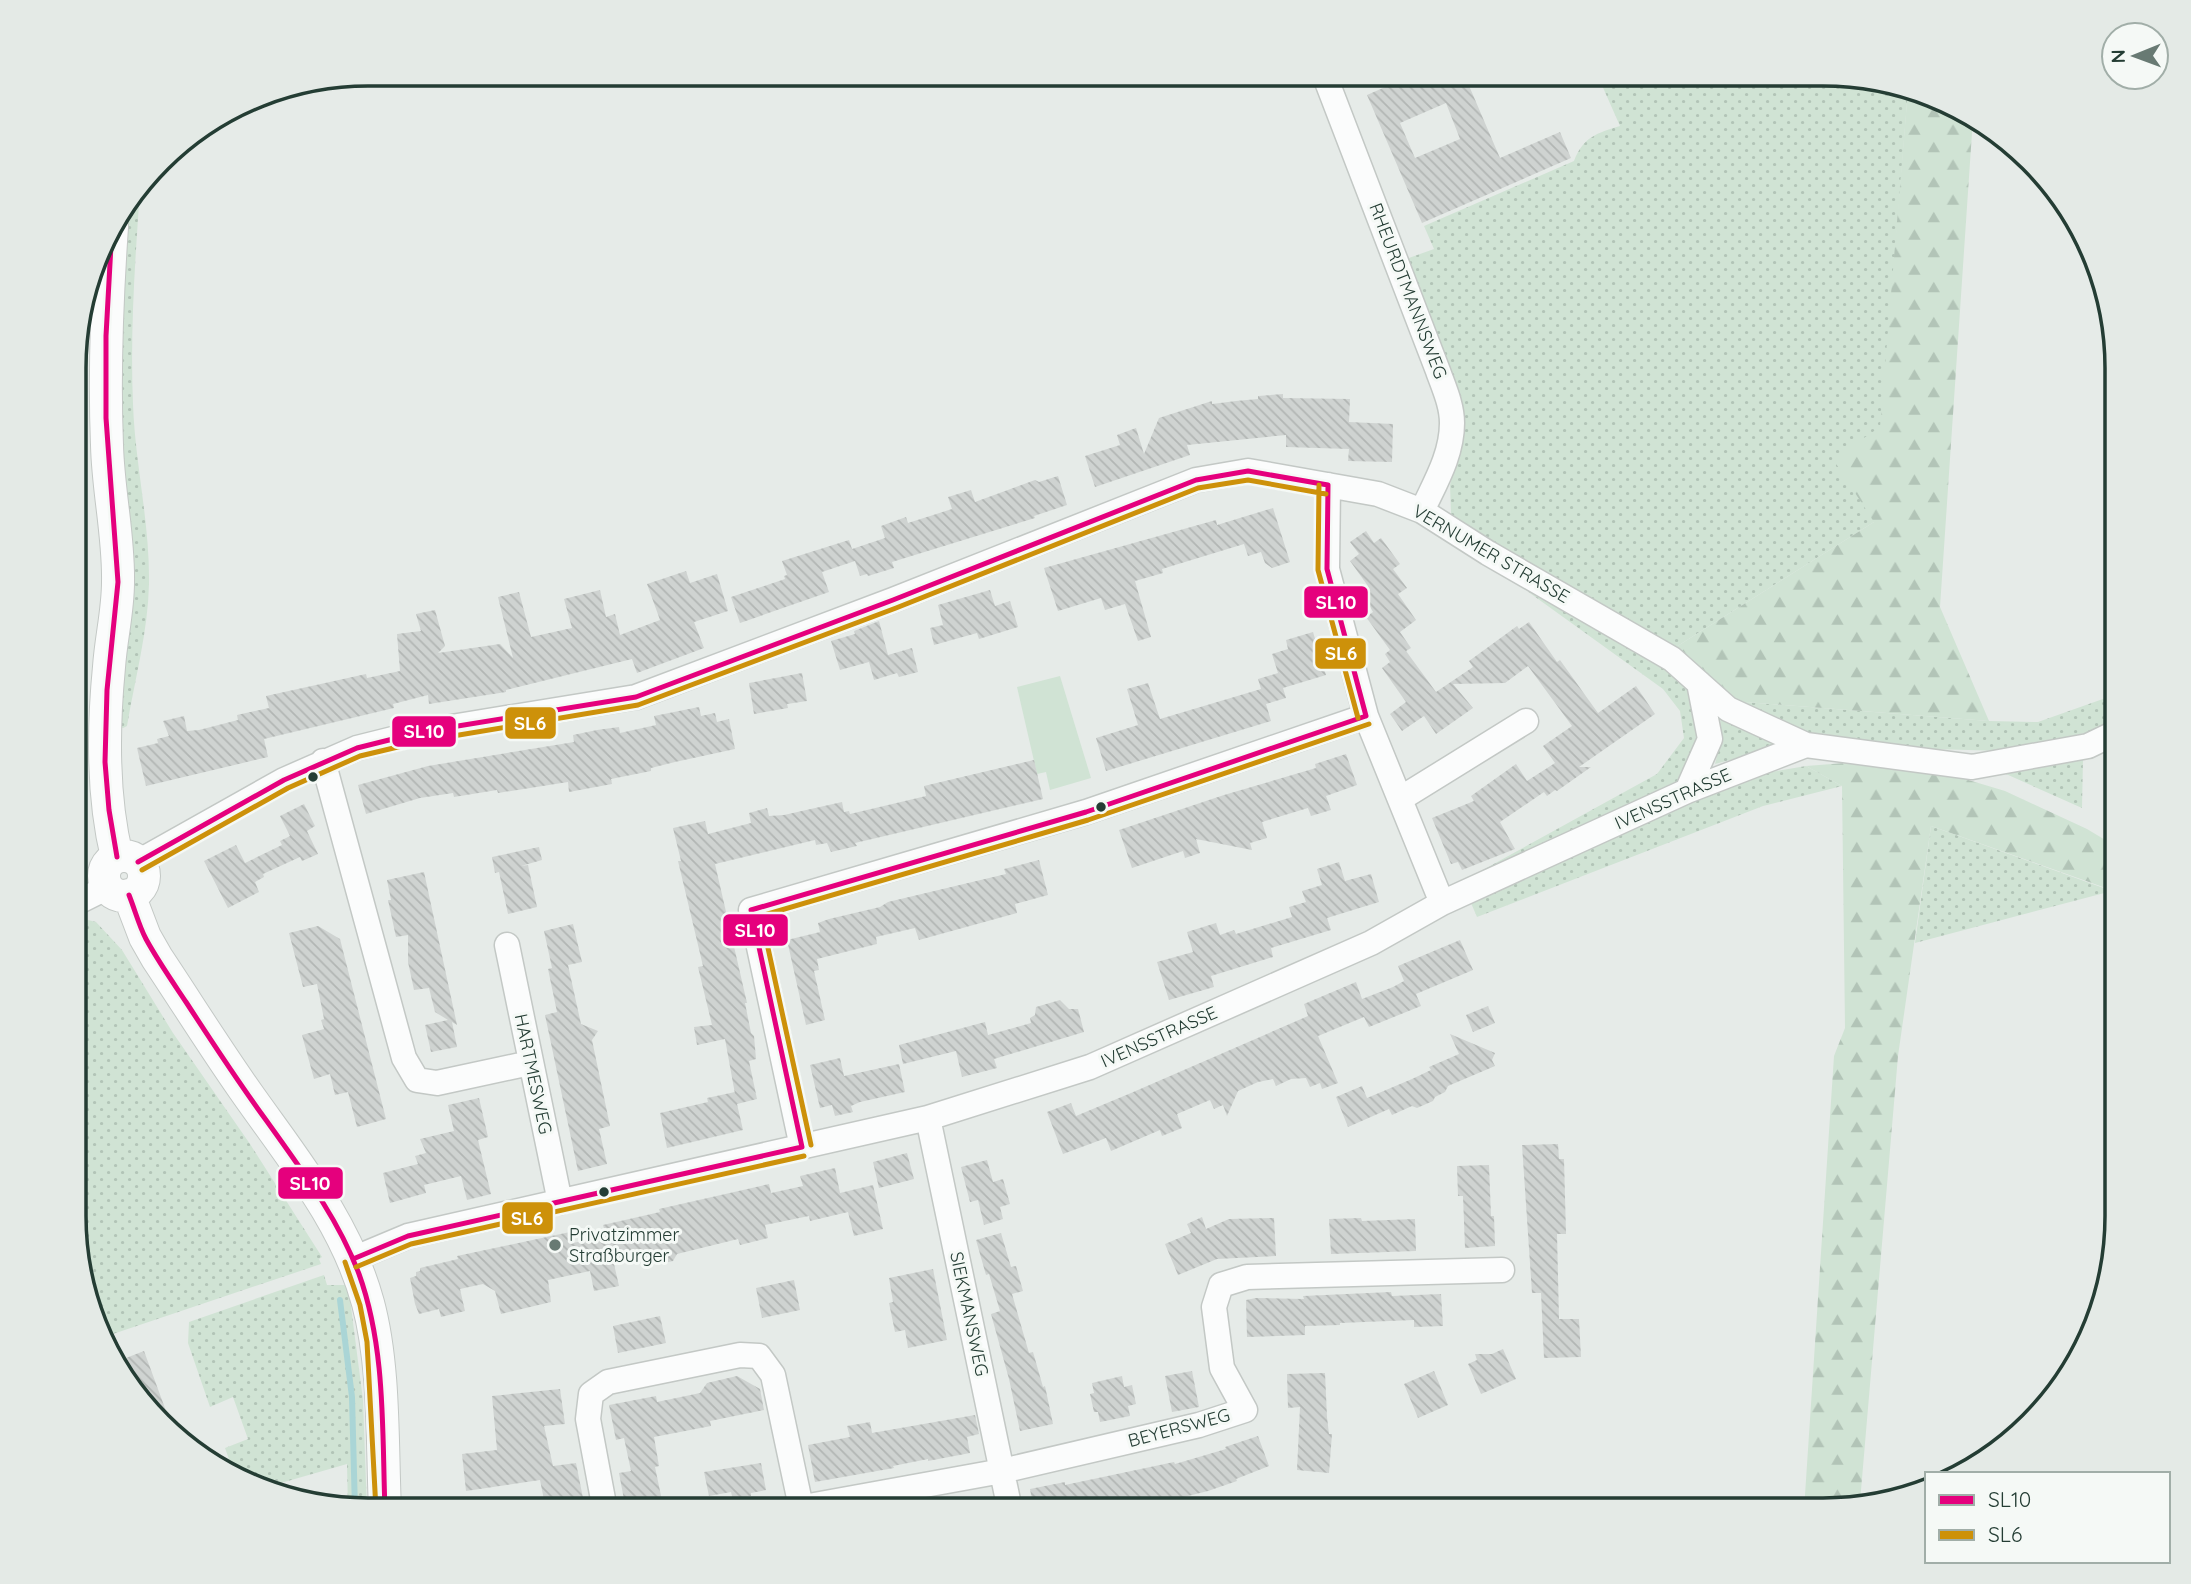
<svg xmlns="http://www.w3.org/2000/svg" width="2191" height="1584" font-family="Quicksand,sans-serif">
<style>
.grass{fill:url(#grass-dots)}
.forest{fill:url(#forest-firs)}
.park{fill:#d0e3d4}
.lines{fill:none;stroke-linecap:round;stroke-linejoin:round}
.stream{stroke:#aad5d6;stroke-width:6}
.building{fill:url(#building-back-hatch);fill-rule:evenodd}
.minor-casing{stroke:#c3c8c5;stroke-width:27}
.tertiary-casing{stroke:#c3c8c5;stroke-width:34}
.minor{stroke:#fbfcfc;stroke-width:24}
.tertiary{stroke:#fbfcfc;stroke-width:32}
.bus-1-casing{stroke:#f5f9f6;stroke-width:10}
.bus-2-casing{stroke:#f5f9f6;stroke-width:10}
.bus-1{stroke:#e5007d;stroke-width:5}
.bus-2{stroke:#cd910a;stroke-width:5}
.bus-dot{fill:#243d34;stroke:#f5f9f6;stroke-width:2.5}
.poi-dot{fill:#687a73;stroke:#f5f9f6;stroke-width:2.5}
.labels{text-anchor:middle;stroke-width:6;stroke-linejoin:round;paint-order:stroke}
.street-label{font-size:18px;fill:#243d34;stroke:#f5f9f6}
.poi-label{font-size:18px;fill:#243d34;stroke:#f5f9f6;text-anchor:start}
.rim{fill:none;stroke:#243d34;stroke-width:3.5}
.line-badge{stroke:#f5f9f6;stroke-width:2.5}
.badge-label{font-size:19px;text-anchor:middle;font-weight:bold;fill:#fff}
</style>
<defs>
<pattern id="grass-dots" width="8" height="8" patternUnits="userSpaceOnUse" patternTransform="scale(1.75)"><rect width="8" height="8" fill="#d0e3d4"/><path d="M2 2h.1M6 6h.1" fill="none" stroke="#b2c4b7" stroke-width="1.8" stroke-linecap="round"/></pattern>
<pattern id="forest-firs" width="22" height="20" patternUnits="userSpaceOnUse" patternTransform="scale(1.75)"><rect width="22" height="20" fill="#d0e3d4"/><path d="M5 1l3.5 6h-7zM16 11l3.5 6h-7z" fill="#b2c4b7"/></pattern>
<pattern id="building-back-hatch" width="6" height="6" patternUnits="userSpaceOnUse" patternTransform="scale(1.75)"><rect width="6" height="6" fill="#cfd3d1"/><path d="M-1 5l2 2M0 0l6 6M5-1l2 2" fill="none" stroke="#b2b6b4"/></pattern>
</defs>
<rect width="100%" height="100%" fill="#e6ebe8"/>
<!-- grass -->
<path class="grass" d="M1597,74h245l66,15 -34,433 -198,125 -193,-108 -32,-25 -1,-29 11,-43 -55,-183 28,-10 -10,-23 150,-65c9,-24 23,-28 46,-35z
M140,190c-5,71 -10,143 -7,214 2,60 17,119 16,180 -1,47 -14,95 -22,142l-4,2 -8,-5 1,-280 4,-203 2,-26z
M1527,591l50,26 99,58 25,30 -3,54 -20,22 -228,107 207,-114 27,-36 -4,-27 -17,-22z
M2117,694v28l-14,7 -101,22 -68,-2 -126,-15 -76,-33 257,20 49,1z
M1720,711l59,33v3l-64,17 6,-24z
M2083,759l-1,49 -76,-34 1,-4z
M1806,766l36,20 -79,20 -286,111 -6,-14 232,-111 56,-18z
M1931,826l181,65 -197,52z
M76,917l20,5 26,28 51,83 77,111 72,113 -3,2 2,5 -217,73 -28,-83z
M324,1275l3,10h19l4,14 13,101 4,110h-19l-1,-46 -87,25 -25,-13 -10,-28 23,-9 -15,-42 -23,10 -22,-64 1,-21z"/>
<!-- forest -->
<path class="forest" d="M1908,89l27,7 38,22 -33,489 49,114 -257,-20 -56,-54 198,-125 -41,-63 47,-32z
M1858,762l77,8 70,21 82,38 30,18v45l-186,-66 -33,230 -38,446 -37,8h-19l30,-454 11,-28 -3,-242 -36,-20z"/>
<!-- park -->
<path class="park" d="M1060,676l31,102 -41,12 -4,-18 -9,2 -20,-87z"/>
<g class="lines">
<!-- stream -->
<path class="stream" d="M340,1300l12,97 3,113"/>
</g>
<!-- building -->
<path class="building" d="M1415,74h49l36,84 60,-26 11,26 -149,65 -55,-128zM1446,103l14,36 -45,19 -15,-35z
M1283,394v4l67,1 -1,23 44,2 -1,38 -44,-1 1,-12 -63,-2v-12l-99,10 3,10 -95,32 -10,-31 35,-11 -3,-10 19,-7 8,26 15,-36 53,-17v3l24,-3 22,-2v-3z
M1058,476l9,29 -33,11 1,2 -143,44 2,6 -26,8 -1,-2 -7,2 -5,-15 -33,11 7,20 -89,31 -9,-26 54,-18 -1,-3 3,-1 -5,-14 67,-21 3,9 33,-11 -4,-12 25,-9 2,6 44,-14 -4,-12 23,-7 4,12 60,-22 4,2z
M1273,508l17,54 -18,6 -7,-5 -4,-11 -13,4 -4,-12 -82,25 1,4 -28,8 16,56 -13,4 -13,-37 -20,6 -4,-12 -43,13 -14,-43 172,-48 1,5z
M1366,531l8,12 7,-5 19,26 -7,5 14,19 -9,6 18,26 -16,12 11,16 -5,3 30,41 37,-25 -4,-6 48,-35 2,3 10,-7 28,40 3,-2 38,53 38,-27 19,28 -76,53h12l-34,24 -2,-1 -8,6 -3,-4 -44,30 15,27 -53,21 -4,-8 -7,2 -19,-46 42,-17 -3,-5 45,-32 11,17 28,-18 -12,-17 29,-20 -44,-60 -23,17 -52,1 20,24 -37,26 -12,-18 -22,15 -12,-17 16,-12 -24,-34 8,-6 -5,-8 5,-4 -24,-33 7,-5 -5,-9 2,-1 -8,-12 6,-4 -18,-25 9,-7 -9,-12z
M686,571l4,12 27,-9 11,37 -34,11 10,26 -67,25 -5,-14 -126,31v2l-77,12 -1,-9 -35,9 1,4 -130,31 4,18 -122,29 -9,-38 21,-5 -1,-4 12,-3 -6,-15 21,-5 3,15 12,-1 39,-10 -1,-5 32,-7 -3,-12 100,-22 1,4 33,-7 -3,-37 24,-3 -5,-17 19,-4 10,36 -7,7 62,-9 13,14 -15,-61 21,-5 12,45 41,-9 -8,-29 36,-9 6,27 9,-3 5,21 40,-15 -13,-36z
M990,590l5,16 15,-5 8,26 -39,12 -2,-6 -43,12 -4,-17 13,-3 -5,-20z
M879,621l9,34 24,-7 6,24 -19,5 -2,-4 -23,7 -5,-18 -29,8 -9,-29 24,-7 -1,-3z
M1313,632l13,43 -43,13 3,10 -20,6 5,17 -165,50 -10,-33 42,-13 -11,-36 21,-6 12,36 101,-30 -3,-10 20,-6 -6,-19 16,-5 -2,-9z
M802,673l5,28 -20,3 1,4 -34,6 -5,-31z
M699,707l2,9 14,-3 2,9 12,-3 6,30 -60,13 -24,6v3l-40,8 1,5 -43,8 -1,-10 -70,11 -1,-3 -43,7 -1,-4 -33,5 -54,16 -8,-29 70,-19 146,-24 -1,-7 24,-5 22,-3 1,6 36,-8 -2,-9z
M1346,754l11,31 -31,11 5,14 -20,6 -3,-8 -46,14 5,16 -17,5 2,7 -56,-11 4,14 -15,5 -2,-7 -51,17 -13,-38 105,-35 92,-27 -1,-4z
M1034,760l9,39 -188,44 2,3 -26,6 -4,-9 -11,2 -1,-5 -100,24 32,139h-2l6,30 3,3 2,23 -7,2 8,38 -20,5 6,26 -76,18 -7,-35 48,-11 -1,-4 28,-6v2l-10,-55 -28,6 -3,-18 18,-2 -14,-58 5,-1 -25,-105h3l-8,-33 32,-7 3,13 43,-11 -2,-10 18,-5 2,8 15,-1 58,-13 2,10 5,-1 1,3 76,-18 -2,-10z
M304,804l11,22 -8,5 11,23 -16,7 -2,-4 -37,17 1,3 -9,5 4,10 -31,16 -24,-47 32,-16 9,18 37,-18 -2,-4 10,-5 -10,-20z
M539,847l3,13 -21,6 7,-1 9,42 -29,7 -9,-42 -4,1 -3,-16z
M1039,860l9,35 -33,9 2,9 -98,27 -4,-12 -39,9 1,7 -60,15 2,11 -5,1 11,49 -19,5 -19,-85 33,-8 -2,-9 11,-4 51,-12 8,-5 118,-28 -2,-5z
M1339,862l6,19 26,-7 8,28 -52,16 4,12 -60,18 2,9 -62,19 3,11 -45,13 -12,-38 36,-10 -6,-20 29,-9 4,12 14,-5 2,4 56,-17 -3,-10 17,-5 -4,-11 20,-6 -5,-16z
M424,872l33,153 -5,-3 5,25 -26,5 -6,-27 23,-5 -13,-8 -6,-24 -15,2 -6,-28v-27l-12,2 -8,-37h3l-4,-20z
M573,924l9,38 -14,3 13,59 17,7 -6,9 18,86 -11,3 8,35 -29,7 -33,-156 12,-3 -9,-43 4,-1 -8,-37z
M318,926l22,13 46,180 -29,8 -9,-35 -13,3 -5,-21 -16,5 -12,-44 22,-6 -3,-9 3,-1 -7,-35 -14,3 -14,-54z
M1460,940l13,30 -57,24 5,12 -52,21 -5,-10 -46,19 20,47 -16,6 -2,-6 -10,4 -4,-9 -15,1 -15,7 -3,-7 -15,3 -20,9 -11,25 -4,-11 -9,4 -4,-9 -33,14 5,14 -20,8 -2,-6 -49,21 -5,-13 -43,16 -16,-42 24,-9 5,13 55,-23 177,-77 -4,-12 52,-22 6,17 31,-12 11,-6 -6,-15z
M1060,1000l9,9h9l6,23 -90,27 3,9 -35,9 -6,-26 -53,13 -4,-19 86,-23 3,13 43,-12 -1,-5 5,-3 1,-8z
M1488,1006l7,17 -22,9 -7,-17z
M1450,1034l45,19 -3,7 3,6 -47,20 -3,6 -10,5 -2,4 -16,7 -5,-2 -20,9 -3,-6 -41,18 -12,-30 26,-11 5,12 45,-19 19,-9 -2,-3 30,-13z
M840,1058l4,18 55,-12 6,28 -45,10 -9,4 2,6 -18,4 -3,-11 -12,3 -10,-43z
M479,1098l9,39 -10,3 13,54 -24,6 -6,-24 -37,9 2,8 -36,10 -7,-30 35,-9 -3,-8 11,-3 -6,-14 34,-8 -6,-26z
M1558,1144l1,15h5l2,75h-9l2,85h20l2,38 -37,1 -3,-65h-9l-10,-148z
M907,1153l7,26 -35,9 -6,-26z
M987,1160l6,22 10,-3 7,25 -10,3 3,12 -19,6 -6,-25 -8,2 -9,-35z
M1489,1165l2,51h3l1,30 -30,2 -2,-52h-5l-1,-30z
M835,1168l5,25 33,-8 10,44 -29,7 -6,-24 -38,9 -1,-5 -44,9 3,13 -28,7 -2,-6 -61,15 -4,7 -13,3 -3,-10 -43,10 5,22 -25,5 -4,-20 -42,9 3,22 -50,12 -6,-23 -12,-7 -23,5 5,22 -24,6 -2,-8 -20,5 -4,-10 -5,-26 6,-2v-4l4,-1v-3l38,-9 -1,-3 113,-24 3,11 33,-7 -3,-11 57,-13 -1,-3 110,-25 2,9 32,-7 -3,-10z
M1202,1217l4,12 23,-10 45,-1 2,38 -59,3 -39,16 -13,-31 26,-11 -4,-9z
M1361,1218l1,3 53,-2 1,32 -85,3 -2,-35z
M1001,1233l10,34 5,-1 7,25 -11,3 17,59 4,-1 10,35 2,-1 8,38 -33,7 -11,-52 -18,-65 9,-3 -11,-37 -3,1 -10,-35z
M933,1269l14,71 -39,8 -3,-18 -10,2 -6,-29 4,-1 -4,-24z
M794,1280l6,30 -38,8 -6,-30z
M1391,1292l1,4 49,-2 2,32 -29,1v-7l-74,3v2l-35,1v9l-58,2 -1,-37 10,-2 48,1 -1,-3z
M660,1316l6,27 -48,10 -5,-27z
M1503,1349l13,30 -35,15 -13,-30 9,-4 -2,-6h17z
M144,1351l29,79 -1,1 -59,-68z
M1192,1371l7,36 -27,5 -7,-36z
M1434,1371l14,34 -30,13 -14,-34z
M1325,1373l2,44 2,17h3l-3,39 -32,-3 3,-63 -12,1 -1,-34z
M737,1376l23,13 4,21 -54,11 1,5 -57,11 5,29 -4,1 9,43h-38l-7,-37 12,-2 -7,-33 -8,2 -7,-35 47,-9 1,6 43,-9 7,-10z
M1122,1376l2,11 8,-2 4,19 -8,2 2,10 -30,6 -2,-10h-4l-4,-18 4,-1 -2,-10z
M560,1389l5,35 -21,2 9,40 23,-3 8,40 -38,7 -6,-30 -74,11 -4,-37 35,-4 -5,-54z
M975,1415l4,19 -12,3 3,16 -42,8v-2l-35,7 1,2 -79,14 -7,-37 42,-8 -3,-11 23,-4 2,11z
M1258,1436l11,30 -33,13 1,2 -29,10 -48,12 -2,-6 -34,7 1,3 -14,3h-77l-4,-21 35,-7v3l109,-23 1,2 51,-15 -1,-2z
M761,1463l5,27 -15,3v3l-18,4 -2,-8 -22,4 -5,-24z"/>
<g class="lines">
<!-- minor casing -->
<g class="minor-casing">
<path id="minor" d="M1324,74l114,297c6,17 14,34 14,52 0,32 -17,60 -30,88
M1328,485l-1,84 39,147 76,187
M323,761l81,297 13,22 20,3 93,-20
M1687,791l23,-52 -11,-56
M1400,799l126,-78
M138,862l146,-82 73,-32 64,-16 215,-35 257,-97 303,-120 52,-9 130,23 44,17 66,42 184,106 56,50 78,36 166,22 116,-21 29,-14
M76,903l32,-16
M507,945l53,257
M928,1118l82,392
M802,1147l-51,-237 335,-98 280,-96
M353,1259l55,-23 520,-118 162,-51 281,-124 71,-40 245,-112 119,-46
M605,1510l-17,-91 3,-25 17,-12 132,-27 19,1 14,19 28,132
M787,1510l215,-39 197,-46 46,-15 -23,-42 -8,-61 7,-22 26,-8 255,-7"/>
</g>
<!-- tertiary casing -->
<g class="tertiary-casing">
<path id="tertiary" d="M112,227c-5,72 -8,145 -5,218 1,46 12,91 11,137 0,29 -7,56 -9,85 -6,62 -7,129 8,190
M104 876a20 20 0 1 1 40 0a20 20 0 1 1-40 0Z
M129,895l16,42 12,21c30,45 58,90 89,134 47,67 100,130 122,211 17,63 14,141 17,207"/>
</g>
<!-- minor -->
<use href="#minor" class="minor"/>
<!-- tertiary -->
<use href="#tertiary" class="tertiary"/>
<!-- bus-1 casing -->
<g class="bus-1-casing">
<path id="bus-1" d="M112,227l-6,109v82l12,164 -11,108 -2,72 4,48 8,47
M1328,485l-1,84 39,147
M138,862l146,-82 73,-32 64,-16 215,-35 257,-97 303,-120 52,-9 80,14
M129,895c6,15 10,31 17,44 12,22 26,42 40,63 26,40 52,80 80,118 35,49 72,98 93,154 27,75 23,157 26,236
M802,1147l-51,-237 335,-98 280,-96
M353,1259l55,-23 394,-89"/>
</g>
<!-- bus-2 casing -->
<g class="bus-2-casing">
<path id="bus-2" d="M1319,485l-1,85 40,148
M142,870l146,-82 72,-32 63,-15 215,-36 258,-97 302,-120 50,-8 78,14
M811,1145l-50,-229 327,-96 281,-96
M345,1262l15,43 7,37 9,168
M356,1267l55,-23 393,-88"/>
</g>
<!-- bus-1 -->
<use href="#bus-1" class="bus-1"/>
<!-- bus-2 -->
<use href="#bus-2" class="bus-2"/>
</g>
<!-- markers -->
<g class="bus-dot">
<circle cx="313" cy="777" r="6"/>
<circle cx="1101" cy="807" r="6"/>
<circle cx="604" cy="1192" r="6"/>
</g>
<circle class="poi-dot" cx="555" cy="1245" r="7"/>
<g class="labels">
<!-- street labels -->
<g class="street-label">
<text transform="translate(1408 291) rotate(69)" y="6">RHEURDTMANNSWEG</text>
<text transform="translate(1491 554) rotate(30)" y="6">VERNUMER STRASSE</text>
<text transform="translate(1673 799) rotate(-24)" y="6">IVENSSTRASSE</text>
<text transform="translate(1159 1037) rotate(-24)" y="6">IVENSSTRASSE</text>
<text transform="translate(533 1074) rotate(78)" y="6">HARTMESWEG</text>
<text transform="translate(969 1314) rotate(78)" y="6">SIEKMANSWEG</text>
<text transform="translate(1179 1428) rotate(-15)" y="6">BEYERSWEG</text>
</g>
<!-- poi labels -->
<g class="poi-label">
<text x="569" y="1241">Privatzimmer<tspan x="569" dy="21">Straßburger</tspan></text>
</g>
</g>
<!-- crop -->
<path d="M0 0H2191V1584H0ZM368 86H1823A282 282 0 0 1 2105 368V1216A282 282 0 0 1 1823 1498H368A282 282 0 0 1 86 1216V368A282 282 0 0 1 368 86Z" fill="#e4eae6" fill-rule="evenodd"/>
<path class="rim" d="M368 86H1823A282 282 0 0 1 2105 368V1216A282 282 0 0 1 1823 1498H368A282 282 0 0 1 86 1216V368A282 282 0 0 1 368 86Z"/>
<g class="line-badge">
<rect x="1303" y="585" width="66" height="34" rx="7" fill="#e5007d"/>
<rect x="1314" y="637" width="53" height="33" rx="7" fill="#cd910a"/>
<rect x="504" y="706" width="53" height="34" rx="7" fill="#cd910a"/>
<rect x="391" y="715" width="66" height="33" rx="7" fill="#e5007d"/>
<rect x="722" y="913" width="67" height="34" rx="7" fill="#e5007d"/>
<rect x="277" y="1166" width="67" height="34" rx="7" fill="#e5007d"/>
<rect x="501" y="1201" width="53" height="34" rx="7" fill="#cd910a"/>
</g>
<g class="badge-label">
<text x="1336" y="609">SL10</text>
<text x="1341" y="660">SL6</text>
<text x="530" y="730">SL6</text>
<text x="424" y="738">SL10</text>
<text x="755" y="937">SL10</text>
<text x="310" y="1190">SL10</text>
<text x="527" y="1225">SL6</text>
</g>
<!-- legend -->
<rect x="1925" y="1472" width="245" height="91" fill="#f5f9f6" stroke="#a1aea8" stroke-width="2"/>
<rect x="1939" y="1495" width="35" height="10" fill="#e5007d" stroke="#a1aea8" stroke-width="2"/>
<text x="1988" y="1507" font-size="21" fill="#243d34">SL10</text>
<rect x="1939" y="1530" width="35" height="10" fill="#cd910a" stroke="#a1aea8" stroke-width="2"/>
<text x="1988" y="1542" font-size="21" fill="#243d34">SL6</text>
<!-- north arrow -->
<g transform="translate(2135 56) rotate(269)"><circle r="33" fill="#f5f9f6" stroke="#a1aea8" stroke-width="2"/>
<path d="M0-5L12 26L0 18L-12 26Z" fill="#687a73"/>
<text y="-10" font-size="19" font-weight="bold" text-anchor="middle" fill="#243d34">N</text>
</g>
</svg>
